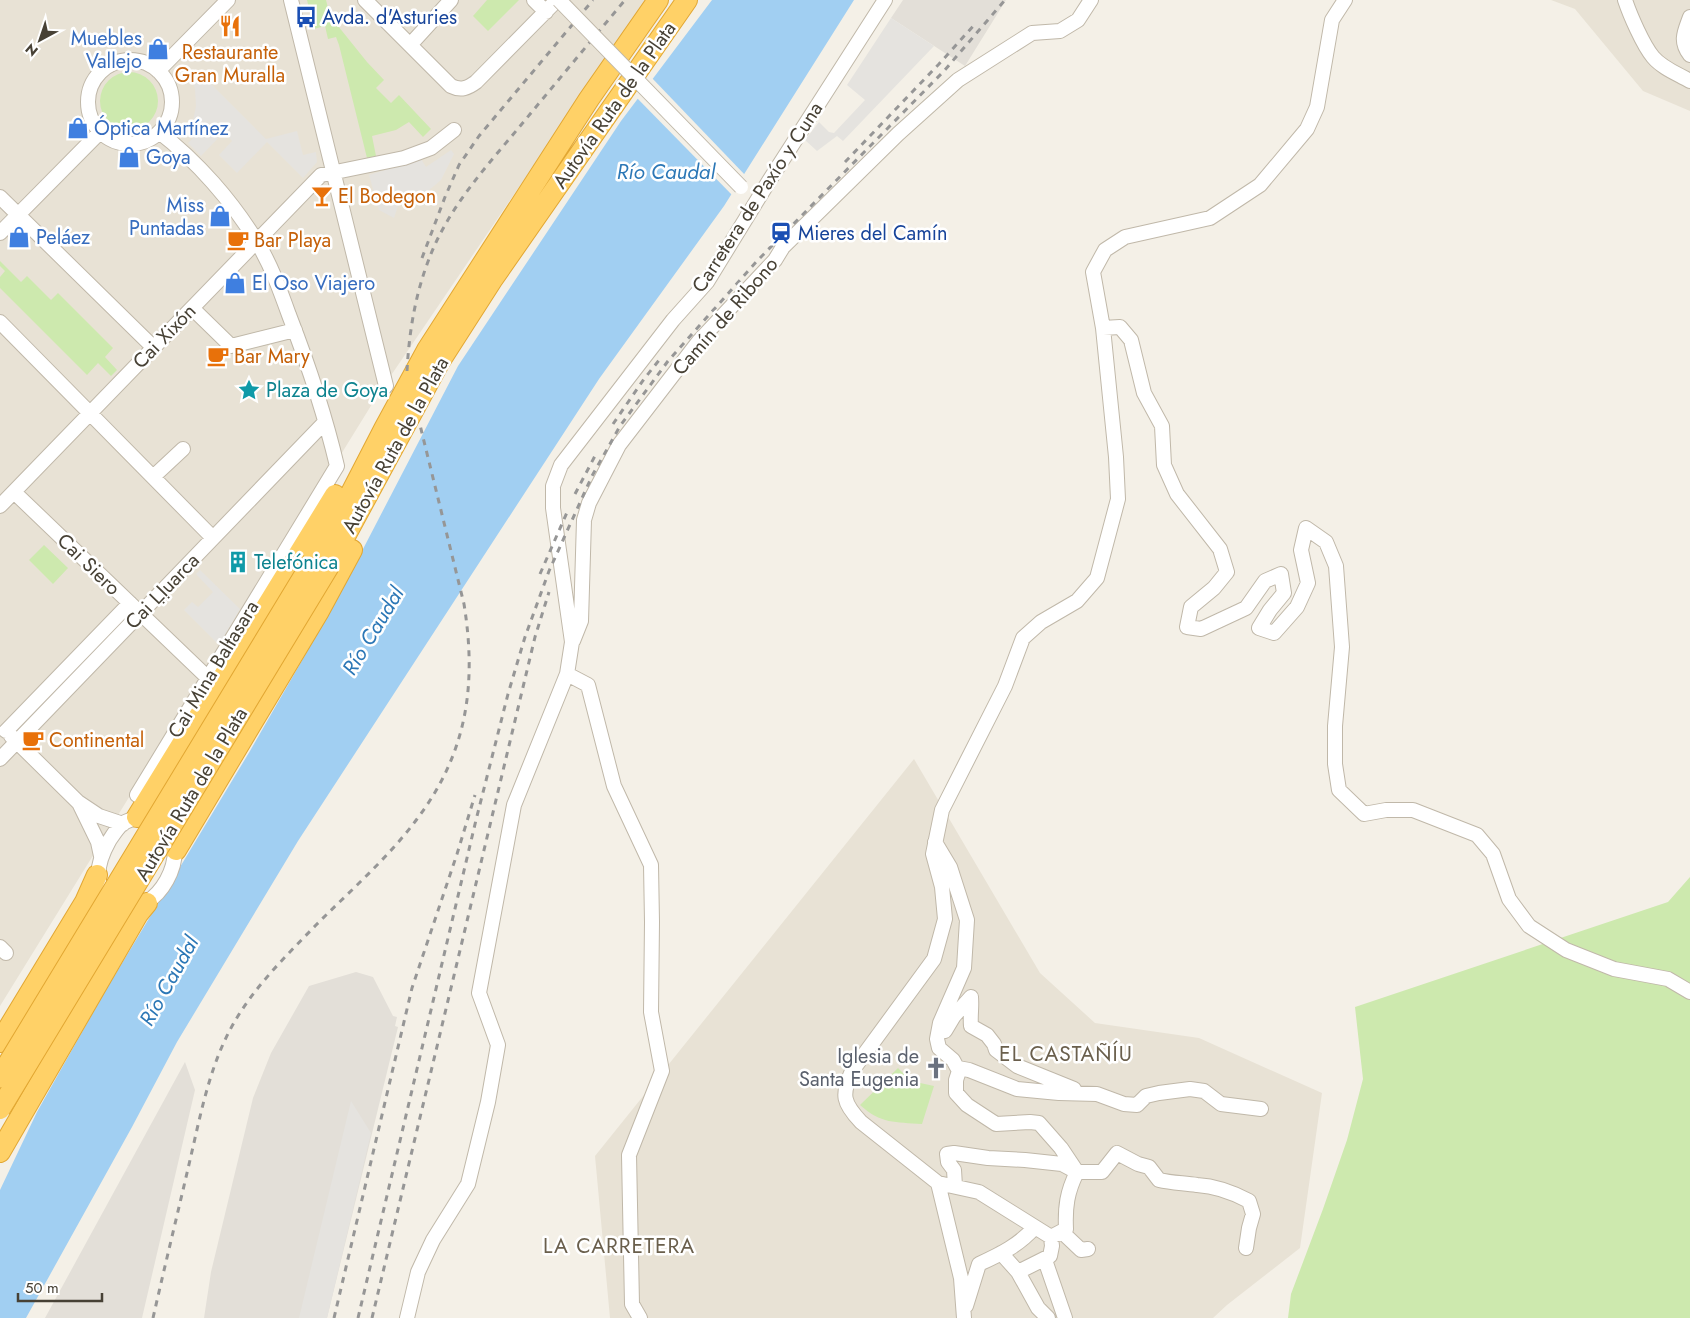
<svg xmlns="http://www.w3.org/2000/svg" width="1690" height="1318" font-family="Jost,sans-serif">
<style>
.residential{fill:#e8e2d5}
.industrial{fill:#e3dfd8}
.green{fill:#cde9ae}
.parking{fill:#e5e3df}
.water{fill:#a1cff2}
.pier{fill:#f4f0e7}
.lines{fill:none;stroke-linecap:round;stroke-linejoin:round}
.minor-casing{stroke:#c0b8a9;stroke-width:16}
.highway-casing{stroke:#e2a733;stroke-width:22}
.minor{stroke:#fff;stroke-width:14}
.highway{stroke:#ffd167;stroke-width:20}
.rail{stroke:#969696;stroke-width:3;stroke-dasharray:6 6;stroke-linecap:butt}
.minor-bridge-casing{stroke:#c0b8a9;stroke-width:16;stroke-linecap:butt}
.highway-bridge-casing{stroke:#e2a733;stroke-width:22;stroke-linecap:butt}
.minor-bridge{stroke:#fff;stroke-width:14}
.highway-bridge{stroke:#ffd167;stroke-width:20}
.labels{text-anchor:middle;stroke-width:5;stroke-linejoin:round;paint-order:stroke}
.transit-label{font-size:20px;fill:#164399;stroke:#fff;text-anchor:start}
.shop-label{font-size:20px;fill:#366cbe;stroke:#fff;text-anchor:start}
.food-label{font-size:20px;fill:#c56008;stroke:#fff;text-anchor:start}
.street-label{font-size:20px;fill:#474135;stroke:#fff}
.culture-label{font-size:20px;fill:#0d838f;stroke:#fff;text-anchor:start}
.worship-label{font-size:20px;fill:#5b616d;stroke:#fff;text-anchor:end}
.water-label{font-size:21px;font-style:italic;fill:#2b77b6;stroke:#fff}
.neighbourhood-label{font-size:21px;letter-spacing:1px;fill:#6a5f4c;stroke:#fff}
</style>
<rect width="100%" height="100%" fill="#f4f0e7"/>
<!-- residential -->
<path class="residential" d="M0,0h646l-269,396 -377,610z
M1551,0h139v111l-47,-20 -68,-82z
M914,759l126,214 55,50 104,15 123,55 -22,155 -73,57 -14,13h-603l-15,-162z"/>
<!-- industrial -->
<path class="industrial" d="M903,0h103l-41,66 -74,-48z
M356,972l17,5 20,39 4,1 -2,9 3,1 -71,291h-123l7,-46 42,-174 18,-45 38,-67z
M185,1062l10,28 -53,228h-97z"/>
<!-- green -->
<path class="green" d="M307,0h19l4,16 37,46 17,18 -8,8 15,15 8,-8 32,34 -8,8 -14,-15 -13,8 -24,6 4,20 -9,2 -28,-113 -3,-8 -8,2 -3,-13 -11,3z
M487,0h32l-31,31 -15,-15z
M100 101a29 29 0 1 1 58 0a29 29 0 1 1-58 0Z
M0,261l21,21 6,-6 24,24 7,-7 55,55 -8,9 12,13 -6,6 -13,-13 -11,12 -87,-87v-11l5,-6 -5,-5z
M44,545l24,23 -15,16 -24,-24z
M1690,877v441h-402l3,-24 32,-85 24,-69 16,-61 -8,-72 313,-105z
M898,1068l13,13 23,5 -12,38c-27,-2 -41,0 -62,-19z"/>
<!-- parking -->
<path class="parking" d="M891,18l43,28 -91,95 -6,-5 -20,15 -12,-11 14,-18 10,10 5,1 31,-33 -18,-15z
M198,71l68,68 31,-8 6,24 13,-3 1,10 -14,16 -36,-36 -30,31 -18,-18 13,-14 -8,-9 -23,24 -13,-13 10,-10 -6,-7 4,-20 -1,-17 -3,-11z
M451,150l3,4 -13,26 -13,11 -17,12 -13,3 -4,12 -15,-8 -10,-35 52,-16 5,8z
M200,570l40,39 -21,36 -35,-35 8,-8 6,5 15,-15 -17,-18z
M351,1101l20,32 -44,185h-28z"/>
<!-- water -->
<path class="water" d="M712,0h142l-130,206 -125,173 -301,462 -121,201 -45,85 -106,191h-26v-128l37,-78 67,-119 146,-242 85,-148 123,-237 163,-245z"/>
<!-- pier -->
<path class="pier" d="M651,77l95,99 -13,20 -97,-99z"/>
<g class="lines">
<!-- minor casing -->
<g class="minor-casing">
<path id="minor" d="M291,0l95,386
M365,0l86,86c10,5 17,2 25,-4l81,-82
M534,0l12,12
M1625,0c5,15 18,45 28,57 9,11 25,17 37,24
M1690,17c-5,14 -11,24 0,38
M410,45l41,-45
M88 102a42 42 0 1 1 84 0a42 42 0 1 1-84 0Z
M158,71l70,-71
M0,197l153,150
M0,233l100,-101
M192,308l39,38 64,-16
M0,322l213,216
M1103,328l17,-1 11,13 13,53 18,33 2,39 13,29 43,55 7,23 -13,16 -23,19 -4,20 14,2 45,-21 19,-27 16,-7 3,19 -14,17 -11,18 15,5 23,-26 11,-24 -7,-33 5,-22 20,14 10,24 6,81 -7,79v38l4,26 25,24 22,-4h27l64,25 16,19 16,45 20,27 37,24 48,19 54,10 22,13
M153,477l30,-28
M14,492l194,186
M0,506l321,-331 83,-17 27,-10 23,-18
M573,641l8,-20 3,-101 5,-17 30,-58 80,-104 76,-81 8,-13 115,-113 60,-54 74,-47 28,-2 18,-11 13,-20
M567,674l21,11 26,101 37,79 1,57 -1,90 11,59 -33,84 3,149 8,14
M6,731l124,-128
M11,736l67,66 21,14 24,8
M0,759l325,-337
M137,795l200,-329c-12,-51 -29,-102 -48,-151 -9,-25 -18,-50 -32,-73 -25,-41 -60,-81 -98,-110
M79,803l19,39 3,14
M137,817c5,0 11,-1 16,0 4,2 9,6 12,9 28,26 -9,92 -43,79 -31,-12 -27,-39 -13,-64 4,-6 8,-13 14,-18 4,-2 10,-4 14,-6z
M935,842l15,25 17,53 -3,48 -24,55 -3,16 2,9 14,12 6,11 -3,9v13l11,12 29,19 34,-2 9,1 22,25 16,24c-10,20 -12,35 -11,57l-15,8 -72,-45 -41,-9
M0,947l6,6
M971,997c1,10 -1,19 0,29l16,9 7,9 2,6 21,16 57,23
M945,1031l9,-15 17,-19
M958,1068l11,2 48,19 42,4 38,1 27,10 13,1 9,-9 13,-3 31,-4 14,2 17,13 40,5
M955,1186l-1,-16 -6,-8 -1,-8 7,-1 34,5 37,2 37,4 15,8h25l15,-19 21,11 11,3 10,13c13,3 25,3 38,5 18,1 37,8 52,16l4,13 -4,14 -3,20
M1062,1232l19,18 7,-1
M1001,1253l17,19 32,-16 2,-10 -1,-9
M1045,1260l20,58
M1018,1272l20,36 10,10
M966,1306l13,-42c22,-10 40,-19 56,-37
M407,1318l11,-46 15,-32 35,-56 20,-82 10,-57 -19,-52 35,-188 53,-131 5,-32 -19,-134v-22l8,-21 112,-145 34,-38 62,-101 116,-181
M964,1318l-3,-40 -23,-95 -77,-61c-18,-19 -20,-27 -9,-51l82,-112 11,-40 -3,-32 -9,-33 9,-44 63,-124 18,-48 18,-16 36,-21 20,-23 21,-79 -2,-42 -13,-129 -10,-56 12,-22 20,-13 85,-19 50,-33 47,-56 10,-22 15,-87 13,-20"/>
</g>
<!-- highway casing -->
<g class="highway-casing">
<path id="highway" d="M313,561l38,-68 33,-64 43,-79 162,-251 69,-99
M329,566l111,-205 52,-81 195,-280
M137,817l198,-322
M176,850l143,-239 33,-61
M0,1042l85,-140 12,-27
M0,1152l138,-238 9,-11"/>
</g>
<!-- minor -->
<use href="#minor" class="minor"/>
<!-- highway -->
<use href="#highway" class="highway"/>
<!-- rail -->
<path class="rail" d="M845,162l94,-98 36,-40
M422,258l23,-61 14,-32 20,-29 114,-136
M407,371c2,-38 8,-76 22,-112 19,-51 57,-92 92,-134 34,-41 69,-83 104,-125
M613,424l31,-45 16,-20
M575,494l21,-40
M540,574l28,-64
M153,1318c12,-53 25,-106 37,-158 11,-47 20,-97 45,-139 21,-36 52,-66 81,-96 34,-34 72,-67 101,-106 50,-66 60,-134 47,-215l-44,-179
M334,1318l78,-330 45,-134 18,-59
M358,1318l118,-498 32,-126 17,-57 24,-66 43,-95 28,-50 48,-65 89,-100 187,-190 61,-71
M372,1318l163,-681 14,-45"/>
<!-- minor-bridge casing -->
<g class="minor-bridge-casing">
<path id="minor-bridge" d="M559,0l182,187"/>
</g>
<!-- highway-bridge casing -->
<g class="highway-bridge-casing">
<path id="highway-bridge" d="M0,1077l313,-516
M0,1109l329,-543"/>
</g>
<!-- minor-bridge -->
<use href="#minor-bridge" class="minor-bridge"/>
<!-- highway-bridge -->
<use href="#highway-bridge" class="highway-bridge"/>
</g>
<!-- icons -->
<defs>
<g id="bus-bare" transform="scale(1.725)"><path d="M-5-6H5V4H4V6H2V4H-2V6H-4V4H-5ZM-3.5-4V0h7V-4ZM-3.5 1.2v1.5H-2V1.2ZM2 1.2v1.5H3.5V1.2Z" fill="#1a4fb4" stroke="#fff" stroke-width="2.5" paint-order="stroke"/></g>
<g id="restaurant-bare" transform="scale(1.725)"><path d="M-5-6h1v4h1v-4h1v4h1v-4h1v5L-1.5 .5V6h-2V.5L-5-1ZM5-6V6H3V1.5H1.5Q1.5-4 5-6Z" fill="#e8710a" stroke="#fff" stroke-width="2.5" paint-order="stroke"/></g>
<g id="shop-bare" transform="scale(1.725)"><path d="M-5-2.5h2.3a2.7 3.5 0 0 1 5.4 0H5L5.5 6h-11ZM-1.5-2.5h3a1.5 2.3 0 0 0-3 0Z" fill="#3f7fe0" stroke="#fff" stroke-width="2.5" paint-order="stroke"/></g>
<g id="bar-bare" transform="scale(1.725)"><path d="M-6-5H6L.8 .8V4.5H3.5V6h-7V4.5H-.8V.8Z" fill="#e8710a" stroke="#fff" stroke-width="2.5" paint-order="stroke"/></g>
<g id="station-bare" transform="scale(1.725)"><path d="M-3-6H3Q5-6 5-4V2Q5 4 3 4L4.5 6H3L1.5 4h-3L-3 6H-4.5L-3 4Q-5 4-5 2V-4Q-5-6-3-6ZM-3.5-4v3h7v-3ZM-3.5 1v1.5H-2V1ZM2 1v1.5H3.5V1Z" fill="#1a4fb4" stroke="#fff" stroke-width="2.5" paint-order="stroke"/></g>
<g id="cafe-bare" transform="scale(1.725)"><path d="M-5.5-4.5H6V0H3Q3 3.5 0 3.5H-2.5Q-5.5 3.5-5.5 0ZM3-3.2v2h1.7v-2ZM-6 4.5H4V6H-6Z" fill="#e8710a" stroke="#fff" stroke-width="2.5" paint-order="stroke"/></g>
<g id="sight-bare" transform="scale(1.725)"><path d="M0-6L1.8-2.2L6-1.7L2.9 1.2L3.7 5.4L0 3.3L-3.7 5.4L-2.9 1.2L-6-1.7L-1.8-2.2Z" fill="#0f9aa8" stroke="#fff" stroke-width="2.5" paint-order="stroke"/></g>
<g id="building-bare" transform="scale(1.725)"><path d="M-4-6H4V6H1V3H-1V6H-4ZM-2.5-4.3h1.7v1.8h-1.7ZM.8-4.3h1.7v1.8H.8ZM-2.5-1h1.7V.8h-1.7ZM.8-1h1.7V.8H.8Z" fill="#0f9aa8" stroke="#fff" stroke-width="2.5" paint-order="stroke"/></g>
<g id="church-bare" transform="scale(1.725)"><path d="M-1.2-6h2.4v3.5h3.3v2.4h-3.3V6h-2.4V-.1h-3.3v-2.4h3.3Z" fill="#6b7280" stroke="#fff" stroke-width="2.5" paint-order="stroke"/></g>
</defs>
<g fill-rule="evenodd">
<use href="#bus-bare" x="306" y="17"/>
<use href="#restaurant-bare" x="230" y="26"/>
<use href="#shop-bare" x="158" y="49"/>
<use href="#shop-bare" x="78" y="128"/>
<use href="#shop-bare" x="129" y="157"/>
<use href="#bar-bare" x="322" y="196"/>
<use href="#shop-bare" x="220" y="216"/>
<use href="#station-bare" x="781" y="233"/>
<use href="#shop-bare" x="19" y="237"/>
<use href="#cafe-bare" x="238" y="240"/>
<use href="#shop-bare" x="235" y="283"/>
<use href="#cafe-bare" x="218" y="356"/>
<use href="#sight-bare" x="249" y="390"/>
<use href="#building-bare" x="238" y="562"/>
<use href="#cafe-bare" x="33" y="740"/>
<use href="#church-bare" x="936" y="1068"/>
</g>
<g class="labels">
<!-- transit labels -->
<g class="transit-label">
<text x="322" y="24">Avda. d'Asturies</text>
<text x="798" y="240">Mieres del Camín</text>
</g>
<!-- shop labels -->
<g class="shop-label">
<text x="142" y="45" text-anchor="end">Muebles<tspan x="142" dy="23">Vallejo</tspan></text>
<text x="94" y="135">Óptica Martínez</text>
<text x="146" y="164">Goya</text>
<text x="204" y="212" text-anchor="end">Miss<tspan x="204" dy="23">Puntadas</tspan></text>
<text x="36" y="244">Peláez</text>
<text x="252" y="290">El Oso Viajero</text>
</g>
<!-- food labels -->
<g class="food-label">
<text x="230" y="59" text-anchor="middle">Restaurante<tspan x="230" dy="23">Gran Muralla</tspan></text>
<text x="338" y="203">El Bodegon</text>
<text x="254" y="247">Bar Playa</text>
<text x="234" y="363">Bar Mary</text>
<text x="49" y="747">Continental</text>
</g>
<!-- street labels -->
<g class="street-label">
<text transform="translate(614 105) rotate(-55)" y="7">Autovía Ruta de la Plata</text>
<text transform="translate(757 197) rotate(-57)" y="7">Carretera de Paxío y Cuna</text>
<text transform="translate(725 316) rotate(-49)" y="7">Camín de Ribono</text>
<text transform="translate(164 336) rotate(-46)" y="7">Cai Xixón</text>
<text transform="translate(395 445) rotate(-61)" y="7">Autovía Ruta de la Plata</text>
<text transform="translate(89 564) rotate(44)" y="7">Cai Siero</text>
<text transform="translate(162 591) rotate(-46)" y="7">Cai Ḷḷuarca</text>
<text transform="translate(213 669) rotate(-59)" y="7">Cai Mina Baltasara</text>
<text transform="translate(191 794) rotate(-59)" y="7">Autovía Ruta de la Plata</text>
</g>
<!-- culture labels -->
<g class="culture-label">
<text x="266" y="397">Plaza de Goya</text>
<text x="254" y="569">Telefónica</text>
</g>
<!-- worship labels -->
<g class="worship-label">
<text x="919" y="1063">Iglesia de<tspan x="919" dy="23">Santa Eugenia</tspan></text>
</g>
<!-- water labels -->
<g class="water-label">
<text x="666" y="179">Río Caudal</text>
<text transform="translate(373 631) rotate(-59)" y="7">Río Caudal</text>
<text transform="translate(169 981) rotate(-61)" y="7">Río Caudal</text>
</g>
<!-- neighbourhood labels -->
<g class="neighbourhood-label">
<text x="1066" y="1061">EL CASTAÑÍU</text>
<text x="619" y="1253">LA CARRETERA</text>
</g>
</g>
<!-- north arrow -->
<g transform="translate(40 40) rotate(220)" stroke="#ffffff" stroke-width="4" paint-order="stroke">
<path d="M0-4L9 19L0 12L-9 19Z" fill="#474135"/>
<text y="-8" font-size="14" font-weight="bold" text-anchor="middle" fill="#474135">N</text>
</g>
<!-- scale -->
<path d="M18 1293v8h84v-8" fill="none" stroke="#474135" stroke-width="2.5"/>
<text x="25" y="1293" font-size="15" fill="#474135" stroke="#ffffff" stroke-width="4" paint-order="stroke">50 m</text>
</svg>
